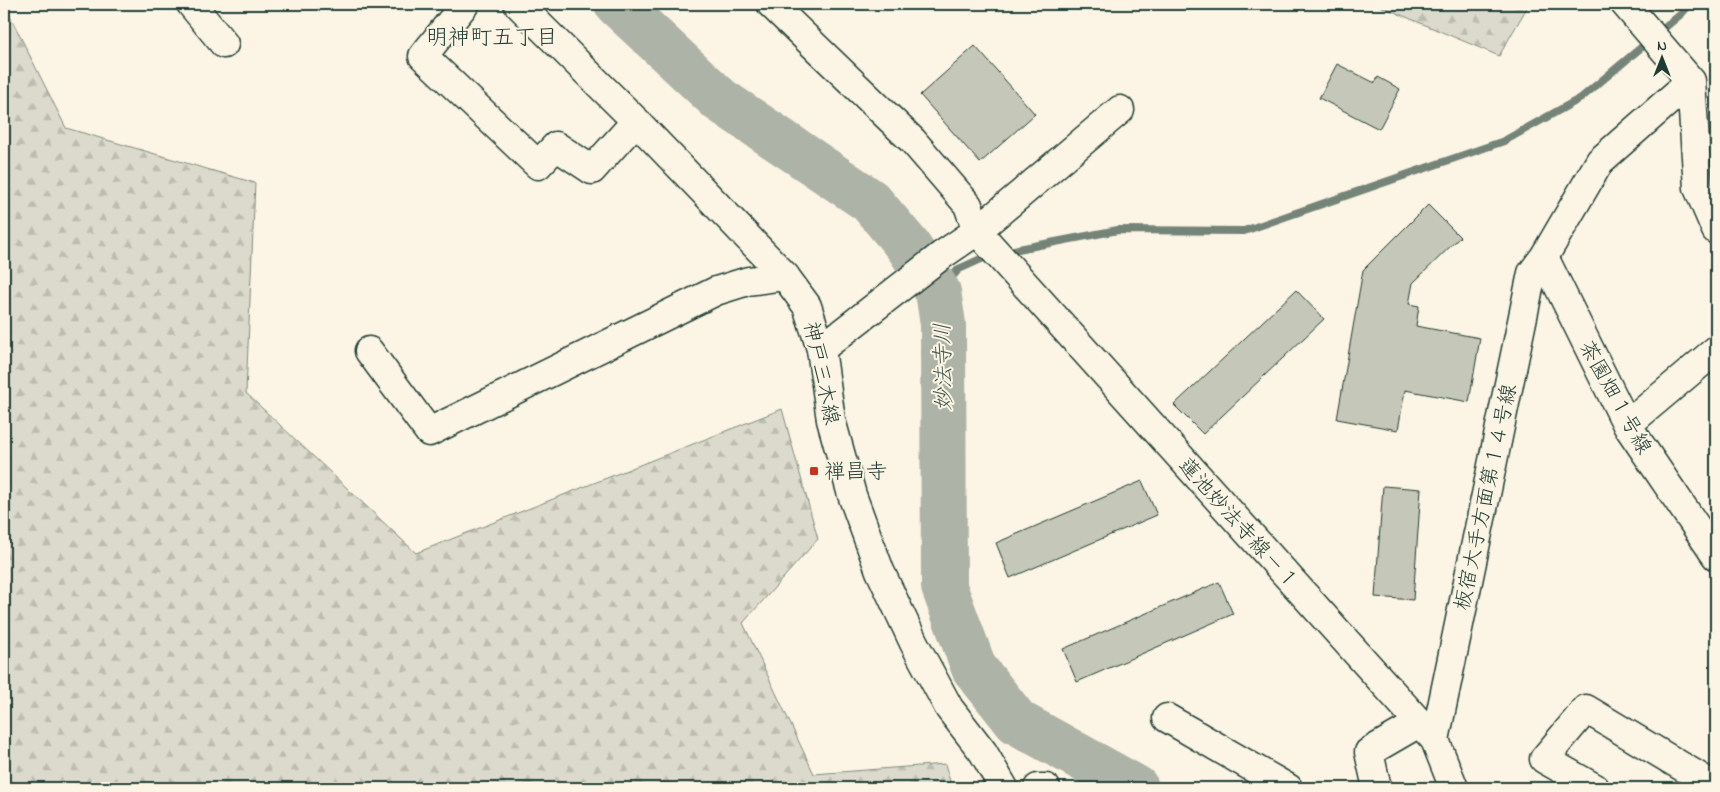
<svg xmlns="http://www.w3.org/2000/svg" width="1720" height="792" font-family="'Indie Flower','Klee One',sans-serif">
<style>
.forest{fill:url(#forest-firs);stroke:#7e8c80}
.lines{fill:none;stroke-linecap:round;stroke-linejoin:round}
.stream{stroke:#758479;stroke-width:8}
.river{stroke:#aeb3a7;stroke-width:46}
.building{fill:#c5c7b9;stroke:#1f3d34}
.minor-casing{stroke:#1f3d34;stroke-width:31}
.major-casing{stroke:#1f3d34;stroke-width:31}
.minor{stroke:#fcf5e5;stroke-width:28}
.major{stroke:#fcf5e5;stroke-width:28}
.poi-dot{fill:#c8321e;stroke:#fcf5e5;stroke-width:2}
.labels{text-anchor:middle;stroke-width:4;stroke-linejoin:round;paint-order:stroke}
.street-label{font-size:21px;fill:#1f3d34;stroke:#fcf5e5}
.poi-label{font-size:21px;fill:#1f3d34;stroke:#fcf5e5;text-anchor:start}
.neighbourhood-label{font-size:22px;fill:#1f3d34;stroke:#fcf5e5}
.water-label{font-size:22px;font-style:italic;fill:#435a51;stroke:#fcf5e5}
</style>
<defs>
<pattern id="forest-firs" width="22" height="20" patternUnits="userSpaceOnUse" patternTransform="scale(1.25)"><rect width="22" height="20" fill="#dcdacc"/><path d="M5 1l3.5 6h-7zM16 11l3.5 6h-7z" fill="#bcbcb0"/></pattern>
</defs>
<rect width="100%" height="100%" fill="#fcf5e5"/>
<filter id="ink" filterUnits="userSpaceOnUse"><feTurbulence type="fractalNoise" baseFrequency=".02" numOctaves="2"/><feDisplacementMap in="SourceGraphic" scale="10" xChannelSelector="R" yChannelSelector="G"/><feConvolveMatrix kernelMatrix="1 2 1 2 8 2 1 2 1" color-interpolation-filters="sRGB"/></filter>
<g filter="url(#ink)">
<!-- forest -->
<path class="forest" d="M4,4l62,124 189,55 -9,210 170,160 366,-144 36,130 -75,84 71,151 131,-10 7,24h-948z
M1380,4h149l-30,52 -119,-50z"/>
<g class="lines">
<!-- stream -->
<path class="stream" d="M1003,252l115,-22 126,1 260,-90 77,-43 100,-84 9,-10
M938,292l21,-23 33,-15"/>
<!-- river -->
<path class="river" d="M617,4l103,96 150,101 38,45 30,46 5,32 1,263 30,81 43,54 119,66"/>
</g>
<!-- building -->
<path class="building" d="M975,46l60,68 -55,49 -60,-68z
M1337,64l38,19 3,-6 22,12 -21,40 -60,-31z
M1428,205l32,32 -47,46 -4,21 10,2 -3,20 64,12 -11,64 -64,-12 -7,40 -61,-11 26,-149z
M1296,290l28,29 -121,115 -29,-29z
M1142,481l15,34 -147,63 -14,-35z
M1383,486l38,3 -8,111 -38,-3z
M1219,582l14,32 -156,68 -14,-33z"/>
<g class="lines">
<!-- minor casing -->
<g class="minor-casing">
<path id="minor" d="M191,4l33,40
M465,4l-42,52 115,109 18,-19 36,24 44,-49
M771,4l142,137 55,64 9,26 458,509 19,48
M1625,4l66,77
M1691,81l7,107 18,42
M1544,257l83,168 89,131
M821,349l121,-94 35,-24 143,-121
M369,351l60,81 287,-141 32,-10 37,-5
M1627,425l89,-75
M1167,718l121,70
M1435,740l97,-467 12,-16 56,-96 91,-80
M1038,788h8
M1377,788l-8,-36 50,-29
M1595,788l-51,-29 42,-50 130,78"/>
</g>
<!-- major casing -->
<g class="major-casing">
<path id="major" d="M518,4l118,117 149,155 22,30 14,43 10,71 21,75 28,76 34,72 35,65 34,44 21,36"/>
</g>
<!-- minor -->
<use href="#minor" class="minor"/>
<!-- major -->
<use href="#major" class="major"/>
</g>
</g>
<!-- markers -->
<rect class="poi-dot" x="809" y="466" width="10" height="10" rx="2.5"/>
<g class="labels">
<!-- street labels -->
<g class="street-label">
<text transform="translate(822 373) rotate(78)" y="7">神戸三木線</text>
<text transform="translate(1616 397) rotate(61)" y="7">茶園畑１号線</text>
<text transform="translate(1485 497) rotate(-78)" y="7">板宿大手方面第１４号線</text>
<text transform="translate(1239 523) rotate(48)" y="7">蓮池妙法寺線－１</text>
</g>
<!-- poi labels -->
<g class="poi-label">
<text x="824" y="478">禅昌寺</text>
</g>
<!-- neighbourhood labels -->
<g class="neighbourhood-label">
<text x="492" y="44">明神町五丁目</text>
</g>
<!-- water labels -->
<g class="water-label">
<text transform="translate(942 367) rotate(-91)" y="8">妙法寺川</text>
</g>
</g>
<!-- margin -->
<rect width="1720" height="792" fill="none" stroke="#fcf5e5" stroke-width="20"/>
<rect x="10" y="10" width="1700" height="772" fill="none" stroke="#1f3d34" stroke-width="2" filter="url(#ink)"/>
<!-- north arrow -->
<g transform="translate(1662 58)" stroke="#fcf5e5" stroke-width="4" paint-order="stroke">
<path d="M0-4L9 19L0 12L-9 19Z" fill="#1f3d34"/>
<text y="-8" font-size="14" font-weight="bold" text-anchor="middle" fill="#1f3d34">N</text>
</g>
</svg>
